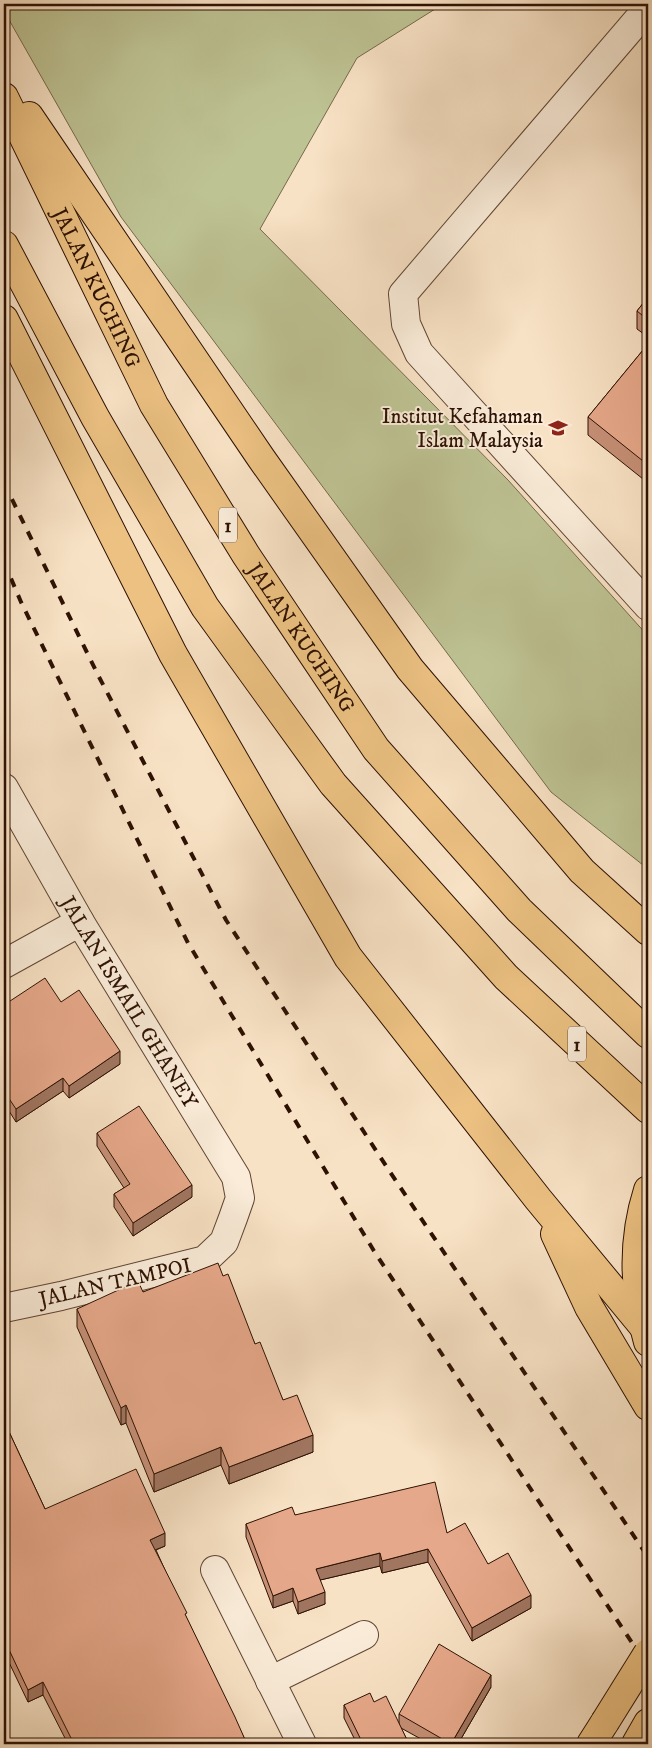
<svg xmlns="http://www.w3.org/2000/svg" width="652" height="1748" font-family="'IM FELL DW Pica',serif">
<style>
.green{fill:#bec394;stroke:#766a4c}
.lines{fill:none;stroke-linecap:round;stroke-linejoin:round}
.minor-casing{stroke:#604534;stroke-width:30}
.major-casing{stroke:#2d1103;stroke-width:30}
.highway-casing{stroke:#2d1103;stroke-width:30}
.minor{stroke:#faecd9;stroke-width:28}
.major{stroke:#ecc182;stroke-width:28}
.highway{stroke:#ecc182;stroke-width:28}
.rail{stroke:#2d1103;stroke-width:4;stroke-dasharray:9 9;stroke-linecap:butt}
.major-bridge-casing{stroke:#2d1103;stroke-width:30;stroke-linecap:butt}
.major-bridge{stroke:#ecc182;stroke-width:28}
.wall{fill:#c69077;stroke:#2d1103}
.shaded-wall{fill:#a17661;stroke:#2d1103}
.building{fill:#e6a88a;stroke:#2d1103}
.labels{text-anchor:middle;stroke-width:4;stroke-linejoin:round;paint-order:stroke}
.shield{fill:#faecd9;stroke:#6a5343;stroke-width:1}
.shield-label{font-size:20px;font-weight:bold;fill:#2d1103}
.street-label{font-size:21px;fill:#2d1103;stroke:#faecd9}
.poi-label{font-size:21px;fill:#2d1103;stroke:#faecd9;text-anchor:end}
</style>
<rect width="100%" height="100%" fill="#f8e2c5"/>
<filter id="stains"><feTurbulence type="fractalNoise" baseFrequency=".004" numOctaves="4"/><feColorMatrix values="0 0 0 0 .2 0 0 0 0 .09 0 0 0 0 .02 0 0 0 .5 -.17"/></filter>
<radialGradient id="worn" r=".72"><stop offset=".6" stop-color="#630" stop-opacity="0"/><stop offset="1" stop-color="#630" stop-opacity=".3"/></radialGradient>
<!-- green -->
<path class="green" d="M4,4h439l-86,54 -97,171 248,251 140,156v233l-97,-77 -430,-575 -117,-206z"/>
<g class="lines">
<!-- minor casing -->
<g class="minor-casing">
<g id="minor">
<path d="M648,8l-245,286 3,30 13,29 229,253"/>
<path id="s1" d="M4,788l76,134 156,255 4,21 -7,20 -9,24 -19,18 -144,36 -57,12"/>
<path d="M4,964l76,-42"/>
<path d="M215,1570l87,174"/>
<path d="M270,1681l94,-46"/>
</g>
</g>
<!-- major casing -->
<g class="major-casing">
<path id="major" d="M648,1190c-16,50 -14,103 0,152
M591,1744l14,-22
M636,1744l12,-21"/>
</g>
<!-- highway casing -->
<g class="highway-casing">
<g id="highway">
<path id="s2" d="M4,97l150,308 92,150 130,194 143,161 129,124"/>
<path d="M29,116l232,342 149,211 172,202 66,60"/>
<path d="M4,245l91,172 110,190 128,177 173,193 142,132"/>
<path d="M4,319l169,335 175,303 190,242 105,127"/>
<path d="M555,1234l34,73 59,99"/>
</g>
</g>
<!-- minor -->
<use href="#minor" class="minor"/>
<!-- major -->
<use href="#major" class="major"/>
<!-- highway -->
<use href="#highway" class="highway"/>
<!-- rail -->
<path class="rail" d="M4,483l94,192 128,245 164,252 258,385
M4,562l17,40 167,341 186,308 274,416"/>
<!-- major-bridge casing -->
<g class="major-bridge-casing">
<path id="major-bridge" d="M605,1722l43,-69"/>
</g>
<!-- major-bridge -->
<use href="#major-bridge" class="major-bridge"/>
</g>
<!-- wall -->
<path class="wall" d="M648,297v40l-11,-8v-18z
M648,344v139l-60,-48v-18z
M4,998l3,5 54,-1 59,62 -51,34 -6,-7 -47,31 -12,-19z
M97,1133l95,64 -59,39 -19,-29v-13l10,-6 -27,-42z
M223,1276l32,68 28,56 30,52 -84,32 -8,-19 -67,27 -28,-69 -5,2 -44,-98v-18l66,-17z
M4,1421l41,88 120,37 -9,4 31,69 60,125h-179l-25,-49 -15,7 -24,-50z
M295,1515l152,18 41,31 43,44 -59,33 -44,-79 -46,11 -2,-7 -60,14 5,24 -27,10 -5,-13 -20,7 -27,-71v-13z
M491,1687l-33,57h-28l-29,-16 8,16h-52l-13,-26v-13l30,-3 25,23v-11z"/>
<!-- shaded-wall -->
<path class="shaded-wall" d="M120,1051v13l-51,34v-12z
M63,1078v13l-47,31v-13z
M192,1185v12l-59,39v-13z
M5,1393v13h-1v-12z
M126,1405v18l-5,2v-17z
M313,1435v17l-84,32v-17z
M221,1447v18l-67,27v-18z
M165,1533v13l-15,6v-12z
M428,1549v13l-46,11v-12z
M380,1553v13l-64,15v-12z
M293,1588v13l-20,7v-12z
M325,1592v12l-27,10v-12z
M531,1595v13l-59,33v-13z
M491,1675v12l-33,57h-7z
M43,1682v13l-15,7v-12z"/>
<!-- building -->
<path class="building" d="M648,297v23l-11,-9z
M648,344v121l-60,-48z
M45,978l16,24 18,-12 41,61 -51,35 -6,-8 -47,31 -12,-18v-93l3,5z
M139,1106l53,79 -59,38 -19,-29 16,-10 -33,-51z
M218,1263l5,13 5,-2 27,70 5,-2 23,58 14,-5 16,40 -84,32 -8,-20 -67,27 -28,-69 -5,3 -44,-99 61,-28 5,11z
M4,1421l41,88 91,-40 29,64 -15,7 37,73 -2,1 50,103 12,27h-173l-31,-62 -15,8 -24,-51z
M435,1482l12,51 18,-10 23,41 20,-11 23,42 -59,33 -44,-79 -46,12 -2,-8 -64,16 9,23 -27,10 -5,-14 -20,8 -27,-72 46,-17 3,8z
M439,1644l52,31 -40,69 -52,-30z
M370,1693l4,9 12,-6 23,48h-46l-19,-39z"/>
<!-- icons -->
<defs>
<g id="school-bare" transform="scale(1.5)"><path d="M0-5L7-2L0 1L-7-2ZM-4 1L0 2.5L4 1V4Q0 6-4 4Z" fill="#8f2418" stroke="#faecd9" stroke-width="2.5" paint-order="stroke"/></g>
</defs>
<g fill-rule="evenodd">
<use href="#school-bare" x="558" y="428"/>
</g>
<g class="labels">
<!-- shield labels -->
<g class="shield">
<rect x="219" y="507.5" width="18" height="35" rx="4"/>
<rect x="568" y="1026.5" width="18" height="35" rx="4"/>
</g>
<g class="shield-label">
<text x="228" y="532">1</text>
<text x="577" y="1051">1</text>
</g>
<!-- street labels -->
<g class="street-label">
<text dy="7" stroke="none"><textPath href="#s2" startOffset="212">JALAN KUCHING</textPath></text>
<text dy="7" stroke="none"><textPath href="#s2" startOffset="618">JALAN KUCHING</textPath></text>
<text dy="7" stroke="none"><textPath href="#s1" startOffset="248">JALAN ISMAIL GHANEY</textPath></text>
<text transform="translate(115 1282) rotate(-13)" y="7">JALAN TAMPOI</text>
</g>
<!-- poi labels -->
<g class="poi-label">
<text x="543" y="423">Institut Kefahaman<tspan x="543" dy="24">Islam Malaysia</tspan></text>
</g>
</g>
<!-- margin -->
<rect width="652" height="1748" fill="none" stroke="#f8e2c5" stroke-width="20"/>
<rect x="5" y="5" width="642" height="1738" fill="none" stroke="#2d1103" stroke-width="2.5"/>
<rect x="10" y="10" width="632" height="1728" fill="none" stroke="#2d1103"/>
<rect width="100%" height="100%" filter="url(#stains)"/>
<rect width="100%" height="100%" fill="url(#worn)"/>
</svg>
